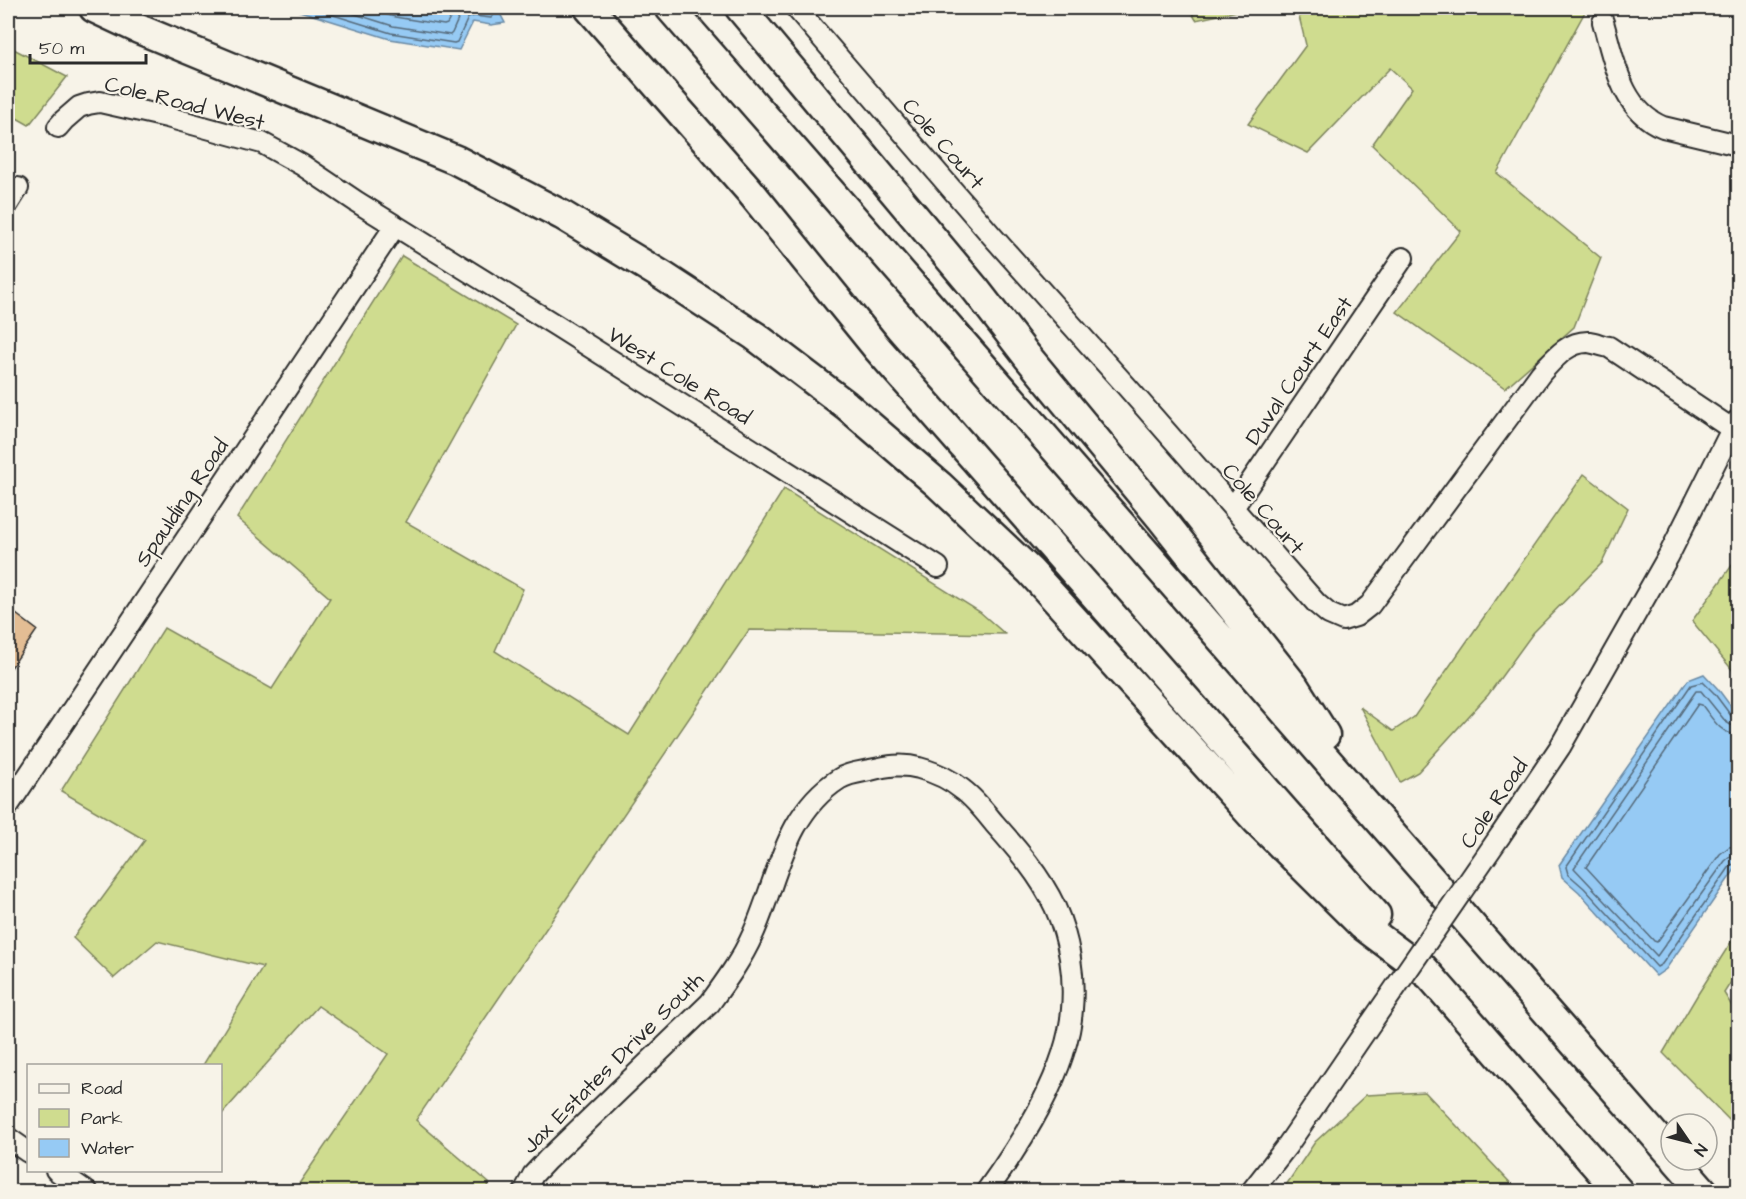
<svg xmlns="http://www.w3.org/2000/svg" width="1746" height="1199" font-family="'Architects Daughter',sans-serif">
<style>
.green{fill:#cfdc8f;stroke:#7d845d;stroke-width:1.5}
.water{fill:#96caf4;stroke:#6b8aa4;stroke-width:1.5}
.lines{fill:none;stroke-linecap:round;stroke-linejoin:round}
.shore{stroke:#566b7b;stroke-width:1.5}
.building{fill:#e3bd94;stroke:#2b2b2b;stroke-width:1.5}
.minor-casing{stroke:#2b2b2b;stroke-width:24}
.highway-casing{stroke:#2b2b2b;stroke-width:33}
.minor{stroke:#f7f3e8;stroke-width:20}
.highway{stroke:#f7f3e8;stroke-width:28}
.minor-bridge-casing{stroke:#2b2b2b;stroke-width:24;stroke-linecap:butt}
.minor-bridge{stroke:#f7f3e8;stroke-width:20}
.labels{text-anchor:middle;stroke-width:4.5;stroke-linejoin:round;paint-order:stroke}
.street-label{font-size:22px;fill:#2b2b2b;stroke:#f7f3e8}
</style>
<rect width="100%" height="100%" fill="#f7f3e8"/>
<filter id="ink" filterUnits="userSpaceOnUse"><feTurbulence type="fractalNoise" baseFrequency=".0167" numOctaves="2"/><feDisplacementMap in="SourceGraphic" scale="12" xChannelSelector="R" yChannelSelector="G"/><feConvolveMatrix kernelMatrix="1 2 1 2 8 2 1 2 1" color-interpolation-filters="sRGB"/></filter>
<g filter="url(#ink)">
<!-- green -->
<path class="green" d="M1189,8h62l-55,12z
M1297,8h290l-90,165 104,85 -27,69 -69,61 -108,-76 64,-81 -89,-86 40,-57 -22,-20 -82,85 -60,-29 58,-79z
M8,46l59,31 -38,48 -21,-12z
M402,256l114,69 -110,197 117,67 -28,62 134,84 155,-246 196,123 25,22 -256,-4 -333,490 73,63 -2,8h-193l94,-137 -70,-48 -97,109 -1,-49 -17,-1 60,-98 -106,-26 -43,37 -41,-40 72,-98 -84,-49 103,-163 108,61 58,-91 -93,-80z
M1584,474l44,34 -26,55 -69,70 -45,62 -70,77 -18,10 -40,-75 33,24 21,-14z
M1738,557v120l-46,-56z
M1738,931v40l-14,22 14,23v113l-75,-76 35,-59z
M1425,1092l93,99h-236l33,-49 51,-47z"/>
<!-- water -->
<path class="water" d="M290,8h207l8,15 -14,2 -18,-3 -14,28 -69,-11z
M1704,674l14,15 20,27v149l-72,104 -10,7 -77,-84 -17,-15 -3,-12 129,-185z"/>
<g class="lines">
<!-- shore -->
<path class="shore" d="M311,8l80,25 63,10 3,-1 11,-24 6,-2 17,2 2,-2 -1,-8
M336,8l57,18 57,9 2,-2c4,-8 7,-21 17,-24 6,-2 10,0 15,-1
M365,8l30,9 49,8 3,-1 9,-16
M1738,719l-6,-2 -18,-24 -11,-11 -12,3 -125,182 2,7 16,14 73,79 5,-3 69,-99 7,-2
M1738,726l-7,-1 -5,-3 -25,-31h-5l-122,177 83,88 68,-95 6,-5 7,-1
M1738,735c-18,-1 -26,-17 -36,-30l-4,-1 -112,163 68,74 3,1 63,-88 9,-7 9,-1"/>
</g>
<!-- building -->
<path class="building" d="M16,614l21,16 -29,42v-46z"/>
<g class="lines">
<!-- minor casing -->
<g class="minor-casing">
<path id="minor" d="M796,8l196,228 136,152 189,216 12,10 14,6 13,-4 14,-11 171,-232c13,-14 27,-32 48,-31 7,1 13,4 20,5l123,82
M1603,22c11,38 18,88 60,105l75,18
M58,127l6,-7 15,-13 9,-3 12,-2 67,15 95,26 40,22 55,37 200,124 381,241
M8,204l10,-16
M1233,508l170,-250
M8,806l387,-580
M1500,836l60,-89 109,-192 63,-126 6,-9
M8,1138l20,14
M56,1170l31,22
M524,1192l9,-17 14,-15 163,-157c16,-22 32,-44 43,-69 25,-55 31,-120 86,-155 9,-6 21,-7 31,-9 17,-4 32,-7 49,-2 15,4 32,12 44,22 12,9 22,22 31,33 23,26 46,52 61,84 14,31 20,69 17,102 -4,62 -50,133 -86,183
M1251,1192l36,-46 84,-123"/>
</g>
<!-- highway casing -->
<g class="highway-casing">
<path id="highway" d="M94,8l45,21 317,131 106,55 101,61 92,60 91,69 93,80 91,86 226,249 106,105 67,50
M589,8l160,182 128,158 499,567
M670,8l1001,1146
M740,8l236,282 51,66 134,162 133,168 31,49
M1417,961l202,231
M1676,1160l28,32"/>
</g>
<!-- minor -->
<use href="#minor" class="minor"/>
<!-- highway -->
<use href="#highway" class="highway"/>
<!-- minor-bridge casing -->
<g class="minor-bridge-casing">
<path id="minor-bridge" d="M1371,1023l129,-187"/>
</g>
<!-- minor-bridge -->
<use href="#minor-bridge" class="minor-bridge"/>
</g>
</g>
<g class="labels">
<!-- street labels -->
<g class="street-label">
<text transform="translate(185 102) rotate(14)" y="8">Cole Road West</text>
<text transform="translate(944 143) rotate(49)" y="8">Cole Court</text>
<text transform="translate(1298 370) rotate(-56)" y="8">Duval Court East</text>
<text transform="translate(680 375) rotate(32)" y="8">West Cole Road</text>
<text transform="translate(181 502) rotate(-56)" y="8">Spaulding Road</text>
<text transform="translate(1264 508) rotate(49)" y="8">Cole Court</text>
<text transform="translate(1493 803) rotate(-56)" y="8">Cole Road</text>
<text transform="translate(612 1062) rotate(-45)" y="8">Jax Estates Drive South</text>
</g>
</g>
<!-- margin -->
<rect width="1746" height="1199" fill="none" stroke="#f7f3e8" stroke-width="30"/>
<rect x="15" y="15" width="1716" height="1169" fill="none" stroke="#2b2b2b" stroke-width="2" filter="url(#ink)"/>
<!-- legend -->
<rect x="27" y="1064" width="195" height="108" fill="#f7f3e8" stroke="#a5a39c" stroke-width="1.5"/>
<rect x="39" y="1084" width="30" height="9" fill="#f7f3e8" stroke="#a5a39c" stroke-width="1.5"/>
<text x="81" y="1094" font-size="18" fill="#2b2b2b">Road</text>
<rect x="39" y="1109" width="30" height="18" fill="#cfdc8f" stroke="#a5a39c" stroke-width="1.5"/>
<text x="81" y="1124" font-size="18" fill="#2b2b2b">Park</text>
<rect x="39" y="1139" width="30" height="18" fill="#96caf4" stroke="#a5a39c" stroke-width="1.5"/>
<text x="81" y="1154" font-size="18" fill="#2b2b2b">Water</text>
<!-- north arrow -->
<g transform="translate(1689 1142) rotate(125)"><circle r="28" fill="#f7f3e8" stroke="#a5a39c" stroke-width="1.5"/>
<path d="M0-4.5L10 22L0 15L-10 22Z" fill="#2b2b2b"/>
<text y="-9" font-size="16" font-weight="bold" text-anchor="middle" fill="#2b2b2b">N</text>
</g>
<!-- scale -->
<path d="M30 54v9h116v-9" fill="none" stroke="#2b2b2b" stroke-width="3"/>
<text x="39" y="54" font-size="18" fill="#2b2b2b" stroke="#f7f3e8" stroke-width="4.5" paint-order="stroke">50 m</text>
</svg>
